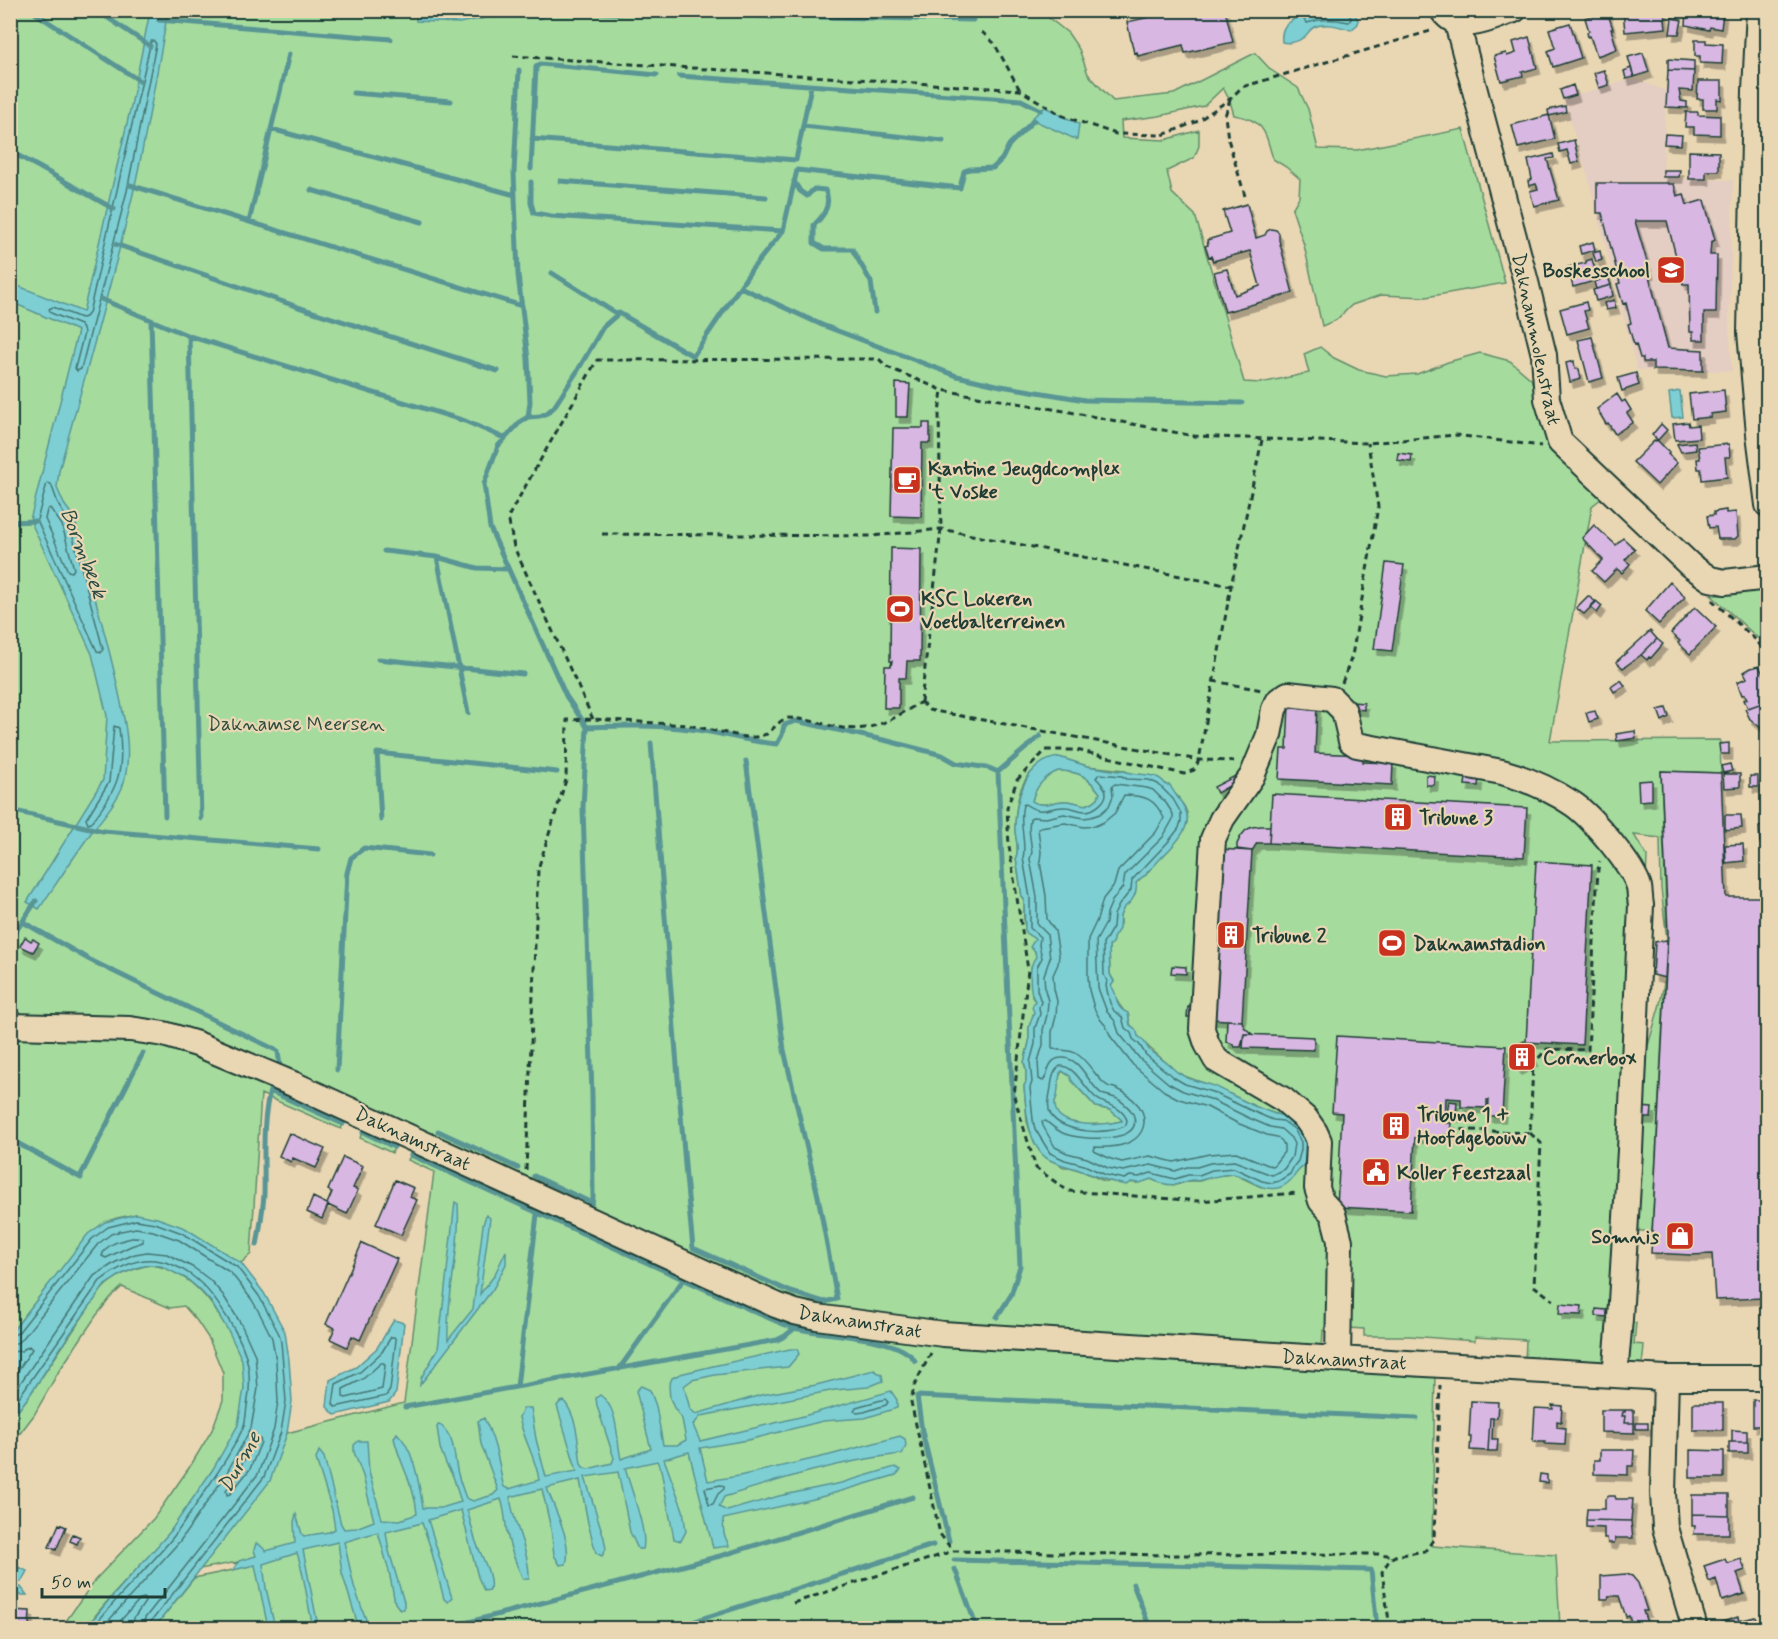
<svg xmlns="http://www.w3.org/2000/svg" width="1778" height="1639" font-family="Mynerve,sans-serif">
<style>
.built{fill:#e4cdc2}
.green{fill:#a6db9e;stroke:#628c69;stroke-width:1.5;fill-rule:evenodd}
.water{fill:#7ecfd4;stroke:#589594;stroke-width:1.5;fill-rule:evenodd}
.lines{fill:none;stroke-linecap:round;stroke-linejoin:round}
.shore{stroke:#457774;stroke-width:1.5}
.stream{stroke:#589594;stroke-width:5}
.building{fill:#d8b7e2;stroke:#1f3d34;stroke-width:1.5;filter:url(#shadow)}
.minor-casing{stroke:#1f3d34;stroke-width:28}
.path{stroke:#1f3d34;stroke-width:3;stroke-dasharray:6 4.5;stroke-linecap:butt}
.minor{stroke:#e9d7b4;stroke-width:24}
.labels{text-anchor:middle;stroke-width:4.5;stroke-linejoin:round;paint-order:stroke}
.poi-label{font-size:20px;font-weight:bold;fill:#1f3d34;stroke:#e9d7b4;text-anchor:start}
.street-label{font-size:20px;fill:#1f3d34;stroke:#e9d7b4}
.park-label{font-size:20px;fill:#2c4d3f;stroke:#e9d7b4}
.water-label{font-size:21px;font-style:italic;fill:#284c44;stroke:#e9d7b4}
</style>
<defs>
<filter id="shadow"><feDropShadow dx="3.5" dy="6" stdDeviation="0" flood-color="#0004"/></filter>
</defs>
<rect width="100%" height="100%" fill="#e9d7b4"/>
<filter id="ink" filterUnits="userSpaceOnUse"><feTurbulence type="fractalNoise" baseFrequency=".0167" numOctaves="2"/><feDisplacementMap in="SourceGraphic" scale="12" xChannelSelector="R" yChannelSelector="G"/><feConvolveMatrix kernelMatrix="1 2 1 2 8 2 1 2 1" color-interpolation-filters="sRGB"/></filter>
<g filter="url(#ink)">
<!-- built -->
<path class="built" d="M1634,78l32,13 -3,87 70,2 -4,146 3,45 -95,-1 -49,-193 -25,-78z"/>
<!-- green -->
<path class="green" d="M10,11h1030l28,22 11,16 9,25 25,27 61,-7 81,-41 16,17 27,18 10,21 10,40 39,1 106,-21 42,154 -79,14 -45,-2 -29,10 -16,15 -14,6 -18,-81 -12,-36 7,-12 1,-18 -14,-12 -13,-8c-8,-27 -8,-39 -39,-44l-4,-14 -7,-13 -19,18 -45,10 -38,5 1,17 43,2 34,-10v16l-5,12 -27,13 5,22 23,22 49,167 17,1 48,-10 -5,-19 16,-7 14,11 25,12 27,6 31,-2 31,-12 32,-9 30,8 21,18 27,70 44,49 -10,8 -42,235 170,-1 1,33 -60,-2 6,169 -6,-52 -1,-50 -26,-3 13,21 -9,240 5,-33 17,-59 5,-26 -13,254 -19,-2 -4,92 7,1 -2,21 10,1 -2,22 -117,-5 1,-22 -51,-3v4l-65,-5h-46v-7l-31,-2v3h-10l-1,20 -278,-15 -253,-33 -552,-250 -228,-33zM1062,758l25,8 38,4 2,3c27,2 33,4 52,25v2c28,27 -21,54 -33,75l-4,2 -6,6 -12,24 -4,9v8l-11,22 1,28 4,7 -3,5c6,14 6,19 18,30 -2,16 28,38 39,48 4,3 6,7 10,9 12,6 23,9 35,13 7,2 14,7 21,10 16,8 33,17 51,20l17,51 -41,20 -27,-13 -21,2 -13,5h-11l-13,4 -15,-2 -10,-4 -14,4 -33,-2 -22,-10 -12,-4h-7l-25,-20 -8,-16 -3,-10 -3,-35 2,-4v-13l-2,-6 5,-21v-15l5,-15 1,-11 -3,-4 -1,-30 5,-10 -1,-6 -4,-3 4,-9c-16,-14 -10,-20 -11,-40l-2,-2 -6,-40c4,-9 -1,-18 -1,-28 0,-18 3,-49 21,-60 8,-5 18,-8 26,-11z
M1765,590l3,26 -1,36 -5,-10 -51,-47h10z
M1058,771c22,0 30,6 42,22l-2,5 -5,4 -7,3c-7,-1 -13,-4 -20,-4 -12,-1 -23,8 -34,0 3,-14 13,-25 26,-30z
M80,1033l105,15 161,70 -5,11 -80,-35 -10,160 -10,9 -24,-14 -81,-35 -19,4 -12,4 -58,65 -36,46v-298z
M1062,1071l8,5 10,14 16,17 14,3 12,10 -1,1c-14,4 -63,9 -67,-14 0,-4 2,-9 3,-14 0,-7 1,-15 5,-22z
M366,1125l31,15 -5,13 -32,-15z
M414,1149l361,162 660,60 -3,175 124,9 4,73h-1406l40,-50 39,-8 5,-8 -38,7 69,-88 18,-48 117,-30 30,-231 -26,-12z
M150,1265c31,3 55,27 70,52 8,13 20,29 23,45 3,17 1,46 -5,63 -3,8 -9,16 -13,24 -16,28 -35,57 -55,83 -27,34 -60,61 -84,96h-25l34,-48 59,-62 37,-53 21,-35 11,-30v-27l-14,-34 -12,-18 -13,-15 -14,2 -48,-21 -11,10 -15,19 -37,55 -25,44 -23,30v-25l18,-24 69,-102c12,-16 32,-25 52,-29z"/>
<!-- water -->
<path class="water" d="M1303,10l50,1 5,9v4l-7,6c-12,-4 -25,-8 -37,-3 -5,3 -6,7 -10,10 -6,5 -15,7 -22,5 -2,-22 11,-17 21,-32z
M150,11h18c-11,61 -21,122 -35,183 -22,93 -49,185 -74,277l-2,17 7,16 11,15c12,55 30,110 42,165 7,33 17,71 5,104 -7,17 -21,31 -31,45 -18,25 -35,51 -52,76l-12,-7 76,-122 4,-64 -15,-62 -62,-134 48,-189 -67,-29v-19l72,29 48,-206z
M418,11l15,3 8,-3h187l-6,4 -75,-2 -7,6 -19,-8 -62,12 -43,-2v-9z
M1045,107l34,17 -2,16 -46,-21z
M1680,391l3,26 -11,1 -3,-25z
M1059,757l28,9 31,5 4,-1c14,8 34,-1 44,15h4c4,9 11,15 15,24 9,18 -12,37 -23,48 -5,5 -8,10 -14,14l-2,4 -4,2 -6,6c2,9 -4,20 -12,24l-4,9 -1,13 -6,9v5l-4,3 1,28 4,8 -3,4c9,10 1,20 17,27l2,12c5,3 7,5 8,11l5,4 7,11 17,12 10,9 10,6 27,8 40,20 21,8 10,2 13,8 9,17 -3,25c-10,6 -10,16 -23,21 -19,7 -33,-11 -48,-13 -12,0 -22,4 -32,6 -8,2 -2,0 -9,0 -5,1 -9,3 -14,4 -9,2 -19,-1 -27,-5l-11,4 -9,-1 -5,3c-16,-3 -29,-8 -44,-14 -12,-5 -22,-5 -34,-12 -21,-13 -22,-52 -24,-73l2,-4v-13l-2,-6 5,-20v-16l5,-15 -2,-5 3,-6c-6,-9 -7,-36 1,-44l-1,-6 -5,-4 5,-8 -8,-5 -2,-4 -1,-31 -2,-2 -6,-40c4,-9 -1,-18 -1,-28 0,-28 10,-68 44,-72zM1058,771c22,0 30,6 42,22l-2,5 -5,4 -7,3c-7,-1 -13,-4 -20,-4 -12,-1 -23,8 -34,0 3,-14 13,-25 26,-30zM1062,1071l8,5 2,5 24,26 14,3 12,10v1c-16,4 -66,9 -67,-16 -1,-6 1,-3 2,-9 1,-8 2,-15 3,-23z
M455,1202l3,2c3,46 -12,91 -10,136l25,-31 10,-84 3,-10 4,3 -10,76 14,-18 12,-25v13l-13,25 -73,96 1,-7 17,-29z
M136,1214l21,4 28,10 56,35 23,30 21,39 4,28 3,41 -5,32 -17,48 -116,147h-68l23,-28 60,-67 44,-64 25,-44 6,-37 -2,-28 -13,-28 -18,-30 -11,-12 -13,-11 -26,-13 -11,-1 -11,2 -17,7 -17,11 -38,53 -38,58 -18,24v-87l77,-99 17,-12z
M394,1320l10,3 -8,70 -7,9 -54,13 -8,-8 3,-27 26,-13 21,-19z
M790,1349h7l2,5 -11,13 -73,8 -23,5 -8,6 6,23 6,5 65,-19 55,-10 58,-15 8,5 1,6 -15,6 -33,3 -134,26 -8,9 7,16 100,-24 91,-26 6,9v8l-32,10 -42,3 -75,19 -48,8 8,33 31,-5 91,-21 70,-19 5,3 1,7 -4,8c-59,6 -122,25 -178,43l-5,10 8,4 52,-15 62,-13 54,-16 6,3 -5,5 -82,24 -91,20 1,15 5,12 -16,2 -24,-96 -25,7 19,51 3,21 -5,10 -7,-2 -13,-69 -4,-9 -32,7c5,19 23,64 18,81h-5l-8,-17 -12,-60 -33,5 19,61 2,11 -4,7 -6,-3 -8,-30 -8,-43 -33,8c7,21 26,54 19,76l-6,1 -6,-10 -3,-26 -9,-40 -32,8c3,27 20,55 19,82h-6c-7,-15 -13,-30 -16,-46 -2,-12 -2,-23 -6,-34l-34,11c3,9 5,19 8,29 5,16 18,34 15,51l-6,1 -6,-14 -17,-67 -33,10 24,78 -4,4 -4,-3 -13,-50 -9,-26 -36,9 3,19 15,51v7l-4,1 -5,-7 -6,-32 -11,-39 -34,10 10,44 15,42h-10l-17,-55 -4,-31 -35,8 15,76 -5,1c-6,-24 -8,-51 -16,-74l-34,11 3,24 9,40h-7l-13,-63 -22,5 6,-9 17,-5 -2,-6 2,-7 4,2 6,6 29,-8 -1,-21 2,-8 6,20 2,2 25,-4 6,-3 -3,-19 -16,-51 3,-8 5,6 17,67 3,5 12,-1 18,-7 -11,-45 -9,-24v-7l4,-4h9l2,31 13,47 18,1 17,-6c-2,-28 -17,-49 -23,-76l3,-5c18,17 22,52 26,75h18l20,-6 -8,-26 -7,-12 -6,-16 -3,-21 2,-3c17,13 14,30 19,50 2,8 5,16 8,24l7,3 20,-6 5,-5 -17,-46 -3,-23 6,-3c7,14 12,30 15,45 2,9 2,15 5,24l5,2 30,-9c-3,-22 -16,-41 -20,-63l5,-9h7l5,31 10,38 31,-6 -20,-65 3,-4 4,-1c14,17 14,43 17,63l3,4 4,1 24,-6 2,-5 -17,-52 -1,-8 4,-3c19,13 16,43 21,64l30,-10 -15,-58 5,-5 9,4 6,16 7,39h14l9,-5 -4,-21 -8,-11 -4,-10 -1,-12 3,-8 8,-4 33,-8z
M18,1567l9,4 -6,11h-3l-2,3 2,2h3l6,8h-16v-14z"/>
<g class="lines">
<!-- shore -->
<path class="shore" d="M1307,10l-3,10 3,3c15,-5 26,-4 42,-1l2,-3 -3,-9
M151,41h3l2,3 -29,147 -46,178 -4,2 -2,-3 9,-35 -1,-4 -3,-4 -29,-12 -2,-4 4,-2 28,11 5,-1 3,-4z
M47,483l4,1 8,22 10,16 34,127 -2,4 -4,-2 -60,-131z
M50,508l12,17 12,44 -2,3 -4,-1 -23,-52 2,-9z
M114,726l5,2c6,43 -1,61 -28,95l-3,1 -2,-5 23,-37z
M1099,774l23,2 5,3 22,1 9,4 15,15 8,14v8l-2,7 -10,13 -37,39 -1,10 -12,15 -5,10 -1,12 -10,17 1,31 3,6 -1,5 4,17 4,8 8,6 3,11 6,5 2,6 6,5 7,11 27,22 12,7 27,8 40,19 21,9 10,1 11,8 7,13v8l-3,11 -4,5 -4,8 -11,7 -7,2 -10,-2 -28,-13 -22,2 -13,5h-11l-13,4 -24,-6 -12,4 -9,-1 -6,3 -18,-4 -22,-10 -19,-5 -15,-7 -15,-24 -2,-9 -3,-32 2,-6 -2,-20 5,-18v-16l5,-14 -1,-7 2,-5 -4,-12v-23l5,-9 -3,-13 1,-8 -10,-9v-30l-7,-40c4,-15 -5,-36 0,-53l2,-1c19,13 22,2 41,3 7,0 12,4 19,4 9,0 25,-11 20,-22 -2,-4 -6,-8 -9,-11z
M1115,784l32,4 6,2 13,13 7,11v5l-10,18 -38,38 -2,12 -11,14 -5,12 -1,10 -10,18 2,47 9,24 8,9 4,12 21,26 28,24 15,8 27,8 39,19 21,9 11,2 10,9 3,6 -1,6 -1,7 -8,12 -12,6 -38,-14 -24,2 -13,4h-10l-12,4 -24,-6 -28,6 -15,-3 -21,-10 -20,-5 -12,-6 -12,-21 -1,-4 4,-1c6,5 11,10 19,13 14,5 77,11 69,-17 -1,-7 -13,-17 -19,-19 -5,-2 -9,-2 -13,-4 -14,-9 -21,-38 -41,-36 -14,1 -12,16 -18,23l-4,-2 -1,-18 5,-16v-15l4,-15 1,-14 -3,-11 -1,-15 6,-17 -3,-24 -10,-10v-27l-7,-38 2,-7 -3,-23 1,-10 2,-2 14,1 18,-4 20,4 7,-1 9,-3 9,-8 4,-10 -1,-10z
M1124,795c22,1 30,3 40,23l-8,14 -38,39 -4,14 -11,14 -6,21 -9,19v37l1,14 5,18 6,11 6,7 5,11 22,28 31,26 15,8 28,8 30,16 30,12 10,2 5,4 2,4v7l-11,14 -5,-1 -32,-13 -27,2 -35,8 -24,-6 -28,6 -11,-3 -17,-8 1,-4c18,1 46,-1 49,-24 0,-6 -1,-12 -5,-17 -5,-6 -14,-14 -22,-17 -4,-2 -8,-1 -12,-5 -11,-9 -16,-22 -28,-30 -8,-6 -18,-2 -25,-6v-16l4,-16 1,-15 -3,-12 -1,-14 5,-11 1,-9 -4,-24 -8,-12 -1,-23 -6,-34 1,-10 -3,-23 2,-2 25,-4 19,4 11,-1 9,-4 11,-9z
M1060,1066c14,-1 24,21 34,30 10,11 26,7 33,24l-1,5c-16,11 -64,8 -75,-10 -5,-8 -1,-20 0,-28 1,-8 2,-16 9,-21z
M136,1237l7,1v4l-12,4 -25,12 -4,-2c3,-13 21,-16 34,-19z
M10,1336l8,-3 74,-94 16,-12 28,-7 19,3 27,10 55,34 22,29 20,38 2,8 5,59 -5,31 -17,45 -114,146 -1,5
M391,1337h3l2,3 -6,50 -4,6 -51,11 -2,-3 3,-20 24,-12 22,-20z
M10,1343h7l6,-5 75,-94 13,-10 10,-3 15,-3 17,3 26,9 52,33 21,27 8,14 12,24 4,23 2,40 -4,28 -16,45 -113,144 -3,10
M10,1352l11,-1 8,-5 3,3 -22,34
M381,1363h3l1,3 -3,23 -36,9 -3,-1v-8l20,-10z
M10,1398l84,-122 22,-14 19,-8 12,-2 20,2 27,14 16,12 13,15 18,29 14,31 3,33 -7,40 -26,48 -45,65 -78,87
M885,1399l3,3 -2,3 -22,7 -7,1 -3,-2 2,-4z
M10,1410l90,-129c32,-24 57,-30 91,-6 18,13 29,31 40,49 17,27 22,51 16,82 -1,7 -1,16 -4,22 -10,22 -24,43 -38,63 -10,15 -20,31 -31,45 -25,32 -57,59 -81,92
M257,1438l3,1 1,3 -11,27 -20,25 -3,1 -1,-4z
M721,1485l3,1v3l-6,5 -5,10 -4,1 -4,-17z
M114,1628l26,-29 4,-1 1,4 -11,16 -1,10"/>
<!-- stream -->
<path class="stream" d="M30,10l110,71
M96,10l54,36
M693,10l79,7 24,-7
M811,10l9,7 153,3
M159,20l232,19
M519,70l-5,102 4,103 10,84 2,43 -2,15
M679,76l342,24 20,10
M353,93l98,8
M1034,120l-25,25 -7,14 -9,9 -23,1 -6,2 -4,17 -163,-18 -14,61 -31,38 -59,87 -74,-43 -16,14 -25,43 -24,37 -7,6 -7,3 -12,1 -7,4 -23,25 -14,38 6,44 76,168 21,31c34,-1 68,-2 103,2 29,3 58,13 87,15l5,-9 2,-10 12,-4 92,20 54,14 14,8 33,5 9,4 42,-36
M803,126l140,15
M271,129l244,66
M532,139l264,21 15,-74
M10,151l104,58
M531,169l5,-102 4,-3 11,1 106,10
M560,181l206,16
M794,181l6,10 7,5 7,-7 11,1c7,14 -1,26 -11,35v18l10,6h28l19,33 4,30
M531,182v21l3,10 17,3 232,15
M130,185l392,121
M311,190l111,32
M249,222l40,-168
M115,244l189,65 194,62
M552,273l65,41
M740,287l82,38 135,51 44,10 84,14 157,3
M101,299l88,37 276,85 39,17
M151,320l14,496
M189,336l12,483
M10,522l26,-1
M384,551l53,6 40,11 31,1
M437,557l31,156
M378,659l145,15
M651,743l35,434 7,71 98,44 33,10 13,-3 -19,-103 -34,-146 -38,-289
M10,810l93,21 216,18
M381,820l-4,-67 180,19
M23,922l67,38 188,91 2,16
M10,940l26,-39
M337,1070l10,-197 4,-15 13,-10 66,7
M271,1089l-1,2 73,33
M438,1131l80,37
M363,1132l31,15
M10,1139l71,39
M411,1155l353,161c10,4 20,9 31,12 29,8 105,7 120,33
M534,1176l58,27 1,-5 -1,-102 -9,-288 4,-81
M80,1177l63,-124
M257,1245c3,-17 6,-35 7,-51 1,-35 -3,-69 6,-103
M997,1317l14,-22 9,-29 -22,-494
M619,1369l64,-89
M517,1387l20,-173
M405,1407l372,-67 8,-4 10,-8
M949,1541l-27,-110 -5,-35 500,22
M954,1560l417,10 6,58
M955,1569l22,59
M1133,1584l17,44
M446,1628l274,-72 193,-59
M675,1628l26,-9
M705,1628l-4,-9 232,-74"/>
</g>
<!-- building -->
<path class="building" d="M1149,10h76l8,32 -48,11 -2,-8 -45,11 -1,-4 -3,1 -7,-31 23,-5z
M1623,10h41l2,18 -41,4z
M1687,10h28v3l8,1 -2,15 -11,-2 -1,3 -23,-5z
M1607,11l6,18h-2l6,20 -20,7 -7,-20 -2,1 -1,-5 2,-1 -4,-13z
M1672,18l10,2 -3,14h-9z
M1570,23l11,35 -28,9 -5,-16 7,-3 -6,-19z
M1529,37l8,31 -15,4 1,4 -22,5 -7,-25 12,-3 1,3 9,-3 -3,-11z
M1695,40h11v3l17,1 -1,20 -22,-1v-7h-5z
M1643,53l6,19 -15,5 -6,-20z
M1668,59l26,2v10l-26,-1z
M1631,68l3,9 -8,2 -2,-8z
M1604,70l5,15 -10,3 -5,-15z
M1668,70l26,1 -1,20 -14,-1 2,11 6,1v6l-21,-1z
M1698,81h24v19l-5,-1v10h-14v-10h-6z
M1573,85l3,10 -13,4 -3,-9z
M1565,106l1,6 -17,4 -1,-6z
M1686,112h12v3l22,1v19l-26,-1v-7h-9z
M1549,115l6,24 -37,9 -6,-23z
M1665,134l17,1 -1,10 -17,-1z
M1574,140l5,22 -8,2 -4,-14 -7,2 -2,-8z
M1689,151l30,1v19h-13v8h-17z
M1553,154l1,4 -7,1 12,41 -25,6 -4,-15 8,-2 -2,-5 -7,2 -1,-5 4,-2 -4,-19z
M1663,170h17l-1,7h-16z
M1597,183h71v1h6l3,12 7,-2 3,11 17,-5 11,40 -4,2 -1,13h7l-1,58h-12v27h-11v-8h-3l-1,-48h-6l-16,-63h-32l15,51h-2l20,76 35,2v21l-50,-1v-8h-10v-4h-3l-4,-14 -2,1 -6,-21 3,-1 -5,-20 -3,1 -6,-20 3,-1 -18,-70h-5z
M1247,204l9,34 9,-3 2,-4 4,-2 5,1 3,3v7l14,53 -68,19 -11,-40 13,-3 8,26 25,-9 -10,-35 -37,10 -2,-5 -2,1 -4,-11 3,-1 -1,-5 23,-7 -7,-22z
M1593,242l2,8 -14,4 -2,-8z
M1600,251l2,9 -6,2 -3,-9z
M1592,259l5,19 -6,2v2l-18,5 -5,-20 18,-4v-2z
M1607,274l4,11 -15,4 -2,-7 6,-2 -1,-4z
M1611,285l2,11 -17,5 -3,-11z
M1614,300l2,8 -10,2 -2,-7z
M1586,302l2,8 -4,1 5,17 -22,6 -7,-25z
M1592,337l11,41 -14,4 -11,-42z
M1574,361l1,8h4l2,10 -11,3 -4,-19z
M1636,373l3,12 -17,6 -4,-13z
M896,383l14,1 -2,33h-12z
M1724,390l2,22 -16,2 1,3 -19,2 -3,-25z
M1617,394l5,8 3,-2 6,10 -4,3 6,9 -18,12 -7,-11 -2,1 -9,-15z
M1688,422l1,4 9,-1 1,13 -24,2 -2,-16z
M923,423h7v20h-8l-1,74 -30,-1 2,-88h30z
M1661,424l6,6 -9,10 -6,-5z
M1657,440l12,12 -1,2 9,9 -20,22 -24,-23 21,-21 1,1z
M1695,442l1,8 -15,2 -4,-8z
M1729,444l1,13h-5l2,20 -25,3 -1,-11h-3l-1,-10h3l-2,-12z
M1398,453l14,2 -1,7 -14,-2z
M1726,510v3l10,-1 2,24 -3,3h-17l-2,-12 -7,1 -2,-12 7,-1v-3z
M1594,525l22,20 7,-7 12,11 -10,11 5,4 -8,9 -5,-4 -13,13 -12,-11 11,-11 -21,-22z
M891,548l30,1 -1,112h-13l-1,17h-7v30h-15l1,-42h6l1,-5h-2z
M1386,563l18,2 -12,86 -18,-2z
M1670,582l15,15 -26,27 -14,-13z
M1588,596l8,6 -12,12 -8,-6z
M1596,601l6,5 -5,7 -7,-6z
M1695,607l21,20 -26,27 -12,-11 2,-2 -9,-8z
M1650,631l7,8 -16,16 -18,13 -7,-6z
M1657,639l6,5 -12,14 -2,-1 -2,3 -6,-5z
M1759,666l9,17v18l-20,7 -4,-8 3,-1 -2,-5 -3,1 -5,-13 10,-4 -3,-6 7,-4z
M1621,680l4,6 -11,6 -3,-5z
M1768,701v38l-2,1 -5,-12 -11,-9 -5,-10z
M1352,702l12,1v7l-13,-2z
M1289,704l28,1 -2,48 48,2v7l30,1 -1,22 -113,-6 2,-30h6z
M1666,708l3,9 -7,4 -4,-11z
M1595,711l3,8 -9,3 -3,-9z
M1635,731l1,7 -19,3 -1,-7z
M1768,739v18l-3,1 -3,-7 4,-2 -3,-7z
M1729,743v11h-8l-1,-1 -1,-9z
M1730,764l2,7 -9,2 -2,-7z
M1661,771l60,2 5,124h42v407h-4v-6l-49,2 -3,-46 -21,1 -40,-2 17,-321z
M1241,773l2,5 -26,15 -3,-6z
M1723,774h17v13l-16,1z
M1426,775l9,1 -1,9h-8z
M1750,776h8v11h-8z
M1466,778l13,1 -1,7 -13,-1z
M1652,780v20l-13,1 -1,-20z
M1272,794l255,14 -3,49 -255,-14z
M1768,802v22l-5,1 -2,-22z
M1725,815h16l1,13 -17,2z
M1768,824v18l-8,1 -1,-16z
M1261,826h9l-1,17h-12l-5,8 -15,-2v-5l4,-8 5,-6 6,-3z
M1743,844l1,17 -18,2 -1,-18z
M1220,849l32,2 -10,170 -32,-2z
M1536,861l56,4 -10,180 -56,-3z
M25,937l6,4 2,-2 6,4 -6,9 -13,-6z
M1667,940l-2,38 -12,-3 2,-33z
M1172,966l14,1v7l-15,-1z
M1188,1007h7l-1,10h-7z
M1227,1020l15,1 2,6 8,7h-8l-3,13h-6l-4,-4 -5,-1z
M1244,1034l70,3v13l-71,-2z
M1337,1036l169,10 -4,70h-14l1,-16h-2v8l-26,-1v-8l-15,-1 -1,25h6l-1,12h-6v3l-29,-1 -4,74 -74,-4 5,-94 -10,-1z
M1524,1041l11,19 -17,9 -8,-15 2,-1 -2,-4z
M1449,1101l8,1 -1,14 -9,-1z
M1641,1107l11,1 -1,10h-10z
M289,1133l36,16 -9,19 -23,-10 -2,4 -12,-6z
M343,1157l20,9 -10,22 5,2 -11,24 -19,-9 -6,14 -15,-7 6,-15 14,7 5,-12 -4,-2z
M395,1180l19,8 -4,9 7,3 -16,35 -25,-11z
M362,1243l35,16 -37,81 -8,-4 -5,11 -17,-8 5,-11 -9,-4z
M1560,1304l22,2 -1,9 -22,-1z
M1596,1309l10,1 2,7 -12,-1z
M1760,1392h8v46l-6,1 1,-13h-10v-26h7z
M1471,1401l27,1 -1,16h-7l-2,33 -18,-1 1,-13h-2z
M1693,1403h30v27h-30z
M1552,1405l10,1 -1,16 -4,-1v6l9,1 -1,17 -20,-1v-2h-12l2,-34 18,1z
M1601,1410h24v2h-2l-1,4h3l-1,7h10v10l-33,-1z
M1625,1410h9v13h-10l1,-7h-3l1,-4h2z
M1490,1418h3l-1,21h6l-1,12h-9z
M1636,1423h12v6h-12z
M1732,1430l15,1v11h-15z
M1729,1442h19v11h-19z
M1600,1450h34l-1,16h-5v9l-34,-1v-14h6z
M1690,1450l34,1v27h-34z
M1540,1474l7,1v8l-8,-1z
M1692,1495h37v20l-37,-1z
M1608,1496h7l1,3h17l-2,22 -45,-1 1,-11h18v-10z
M1692,1514l37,1v19h-35l1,-8h-3z
M1586,1520l45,1 2,17h-17l-2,5h-6l-1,-5h-3v-10l-18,-1z
M59,1524l7,3 -10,23 -7,-3z
M73,1534l7,3 -3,7 -7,-3z
M1725,1559l2,4 14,-4 4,11 -8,3 7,21 -22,7 -6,-22 -7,3 -5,-16z
M1626,1574l6,2 6,7 9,28h-4l4,12 -14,4 -4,-11 -3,1 -7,-21h-10l-1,3h-7v-23z
M10,1610l20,1 -1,17 -19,-1z
M1738,1617l1,4 16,-4 4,11h-35l-2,-6z"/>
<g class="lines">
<!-- minor casing -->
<g class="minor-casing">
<path id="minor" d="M1442,10c18,26 49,8 72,0
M1759,10l-4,81 -5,241 9,102 9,71
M1457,23l69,259 18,73 3,44 13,43 130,123 20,14 15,3 43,-5
M10,1026l120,3 34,5 33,10 96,40 483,221 19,7 22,5 126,17 395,25 328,19h102
M1338,1359l2,-118 -7,-27 -12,-13 -4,-13 2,-47 -4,-9 -9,-13 -22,-19 -68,-40 -9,-16 -5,-15 11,-190 9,-20 30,-43 17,-41 5,-26 5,-9 9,-6 44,5 12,12 7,30 6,4 145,27c25,7 50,18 71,32 18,12 61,63 66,83 1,6 1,13 2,18l-11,245 -10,169 -5,56
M1666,1378l-3,115 2,35 30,100"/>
</g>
<!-- path -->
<path class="path" d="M982,32l12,11 26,47
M513,56l507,34 43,26 53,18 47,1 35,-14 32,-22 12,-12 192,-57
M1230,99l-5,17 3,23 17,57
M1262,440l-31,146 -32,174 -5,10 -10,4 -108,-24h-30l-29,30 -10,28 2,38 19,124 -14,126 22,72 32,23 131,10 99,-8
M602,534l270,2 69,-7 290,57
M1712,600l45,41 11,15
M1213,681l49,9
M1342,683l10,-27 26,-149 -10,-64
M921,702l8,8 270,50 39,1
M921,702l20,-173 -2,-116 3,-23
M593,719l-79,-172 -6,-30 89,-157 282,-1 8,8 55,23 128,22 124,24 174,7 88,-8 85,11
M1450,1129l80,4 3,-69 14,-15 41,1 10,-181 2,-8
M1530,1133l11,10 -7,143 19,14
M526,1170l12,-301 28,-89 1,-60 26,-1 95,6 57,12h11l11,-3 14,-13 6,-3c19,0 37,7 56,10 32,4 51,-10 78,-26
M931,1353l-17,33 -3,16 29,132 13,17 214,4 212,-1 16,2
M793,1603l160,-52
M1390,1628l-8,-56 8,-13 5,-3 30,-5 9,-12 6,-154"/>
<!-- minor -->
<use href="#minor" class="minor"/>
</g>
</g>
<!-- icons -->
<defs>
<g id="school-square" transform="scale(1.5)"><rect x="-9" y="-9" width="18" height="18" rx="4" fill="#c8321e" stroke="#e9d7b4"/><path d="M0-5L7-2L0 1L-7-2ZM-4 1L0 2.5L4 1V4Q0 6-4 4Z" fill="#fff"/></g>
<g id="cafe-square" transform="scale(1.5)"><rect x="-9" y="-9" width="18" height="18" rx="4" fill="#c8321e" stroke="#e9d7b4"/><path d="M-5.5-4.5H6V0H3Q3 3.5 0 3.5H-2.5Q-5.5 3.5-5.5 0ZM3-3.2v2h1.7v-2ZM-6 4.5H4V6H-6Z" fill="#fff"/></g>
<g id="stadium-square" transform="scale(1.5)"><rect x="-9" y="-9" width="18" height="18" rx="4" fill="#c8321e" stroke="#e9d7b4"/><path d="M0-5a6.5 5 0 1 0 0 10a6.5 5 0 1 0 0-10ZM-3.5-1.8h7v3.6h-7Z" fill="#fff"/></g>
<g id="building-square" transform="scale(1.5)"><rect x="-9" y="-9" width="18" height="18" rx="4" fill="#c8321e" stroke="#e9d7b4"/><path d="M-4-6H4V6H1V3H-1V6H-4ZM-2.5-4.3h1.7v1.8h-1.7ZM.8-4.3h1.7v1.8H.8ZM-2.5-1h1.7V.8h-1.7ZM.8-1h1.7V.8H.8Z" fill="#fff"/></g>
<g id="civic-square" transform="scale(1.5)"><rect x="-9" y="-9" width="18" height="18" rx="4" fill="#c8321e" stroke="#e9d7b4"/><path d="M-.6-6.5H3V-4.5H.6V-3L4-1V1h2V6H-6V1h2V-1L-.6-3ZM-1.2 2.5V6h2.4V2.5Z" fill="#fff"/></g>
<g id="shop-square" transform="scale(1.5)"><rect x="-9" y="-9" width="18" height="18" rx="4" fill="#c8321e" stroke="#e9d7b4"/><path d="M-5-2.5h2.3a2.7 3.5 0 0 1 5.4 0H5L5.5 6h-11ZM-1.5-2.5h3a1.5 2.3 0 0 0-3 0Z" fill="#fff"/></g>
</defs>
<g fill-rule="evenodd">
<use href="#school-square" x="1671" y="270"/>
<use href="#cafe-square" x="907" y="480"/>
<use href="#stadium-square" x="900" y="609"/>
<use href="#building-square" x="1398" y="817"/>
<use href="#building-square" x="1231" y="935"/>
<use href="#stadium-square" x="1392" y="943"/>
<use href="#building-square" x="1522" y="1057"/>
<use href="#building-square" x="1396" y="1126"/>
<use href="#civic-square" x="1376" y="1172"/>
<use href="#shop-square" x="1680" y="1236"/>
</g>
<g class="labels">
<!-- poi labels -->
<g class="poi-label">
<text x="1650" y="277" text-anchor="end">Boskesschool</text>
<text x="928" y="475">Kantine Jeugdcomplex<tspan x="928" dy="23">'t Voske</tspan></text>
<text x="921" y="605">KSC Lokeren<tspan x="921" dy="23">Voetbalterreinen</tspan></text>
<text x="1419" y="824">Tribune 3</text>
<text x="1252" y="942">Tribune 2</text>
<text x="1413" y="950">Daknamstadion</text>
<text x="1543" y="1064">Cornerbox</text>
<text x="1417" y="1121">Tribune 1 +<tspan x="1417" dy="23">Hoofdgebouw</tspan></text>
<text x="1397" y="1179">Koller Feestzaal</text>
<text x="1659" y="1243" text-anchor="end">Somnis</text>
</g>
<!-- street labels -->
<g class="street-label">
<text transform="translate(1537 339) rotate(78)" y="7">Daknammolenstraat</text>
<text transform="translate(413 1138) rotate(25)" y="7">Daknamstraat</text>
<text transform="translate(860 1321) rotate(9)" y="7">Daknamstraat</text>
<text transform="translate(1344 1359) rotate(3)" y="7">Daknamstraat</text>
</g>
<!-- park labels -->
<g class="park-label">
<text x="296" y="730">Daknamse Meersen</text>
</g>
<!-- water labels -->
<g class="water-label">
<text transform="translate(84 553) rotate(69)" y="7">Bormbeek</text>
<text transform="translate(239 1462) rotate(-61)" y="7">Durme</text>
</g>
</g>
<!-- margin -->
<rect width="1778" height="1639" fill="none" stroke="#e9d7b4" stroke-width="36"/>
<rect x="18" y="18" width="1742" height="1603" fill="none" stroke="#1f3d34" stroke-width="2" filter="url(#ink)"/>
<!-- scale -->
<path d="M42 1588v9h123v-9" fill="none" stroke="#1f3d34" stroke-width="3"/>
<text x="51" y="1588" font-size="18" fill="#1f3d34" stroke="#e9d7b4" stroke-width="4.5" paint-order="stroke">50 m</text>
</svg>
